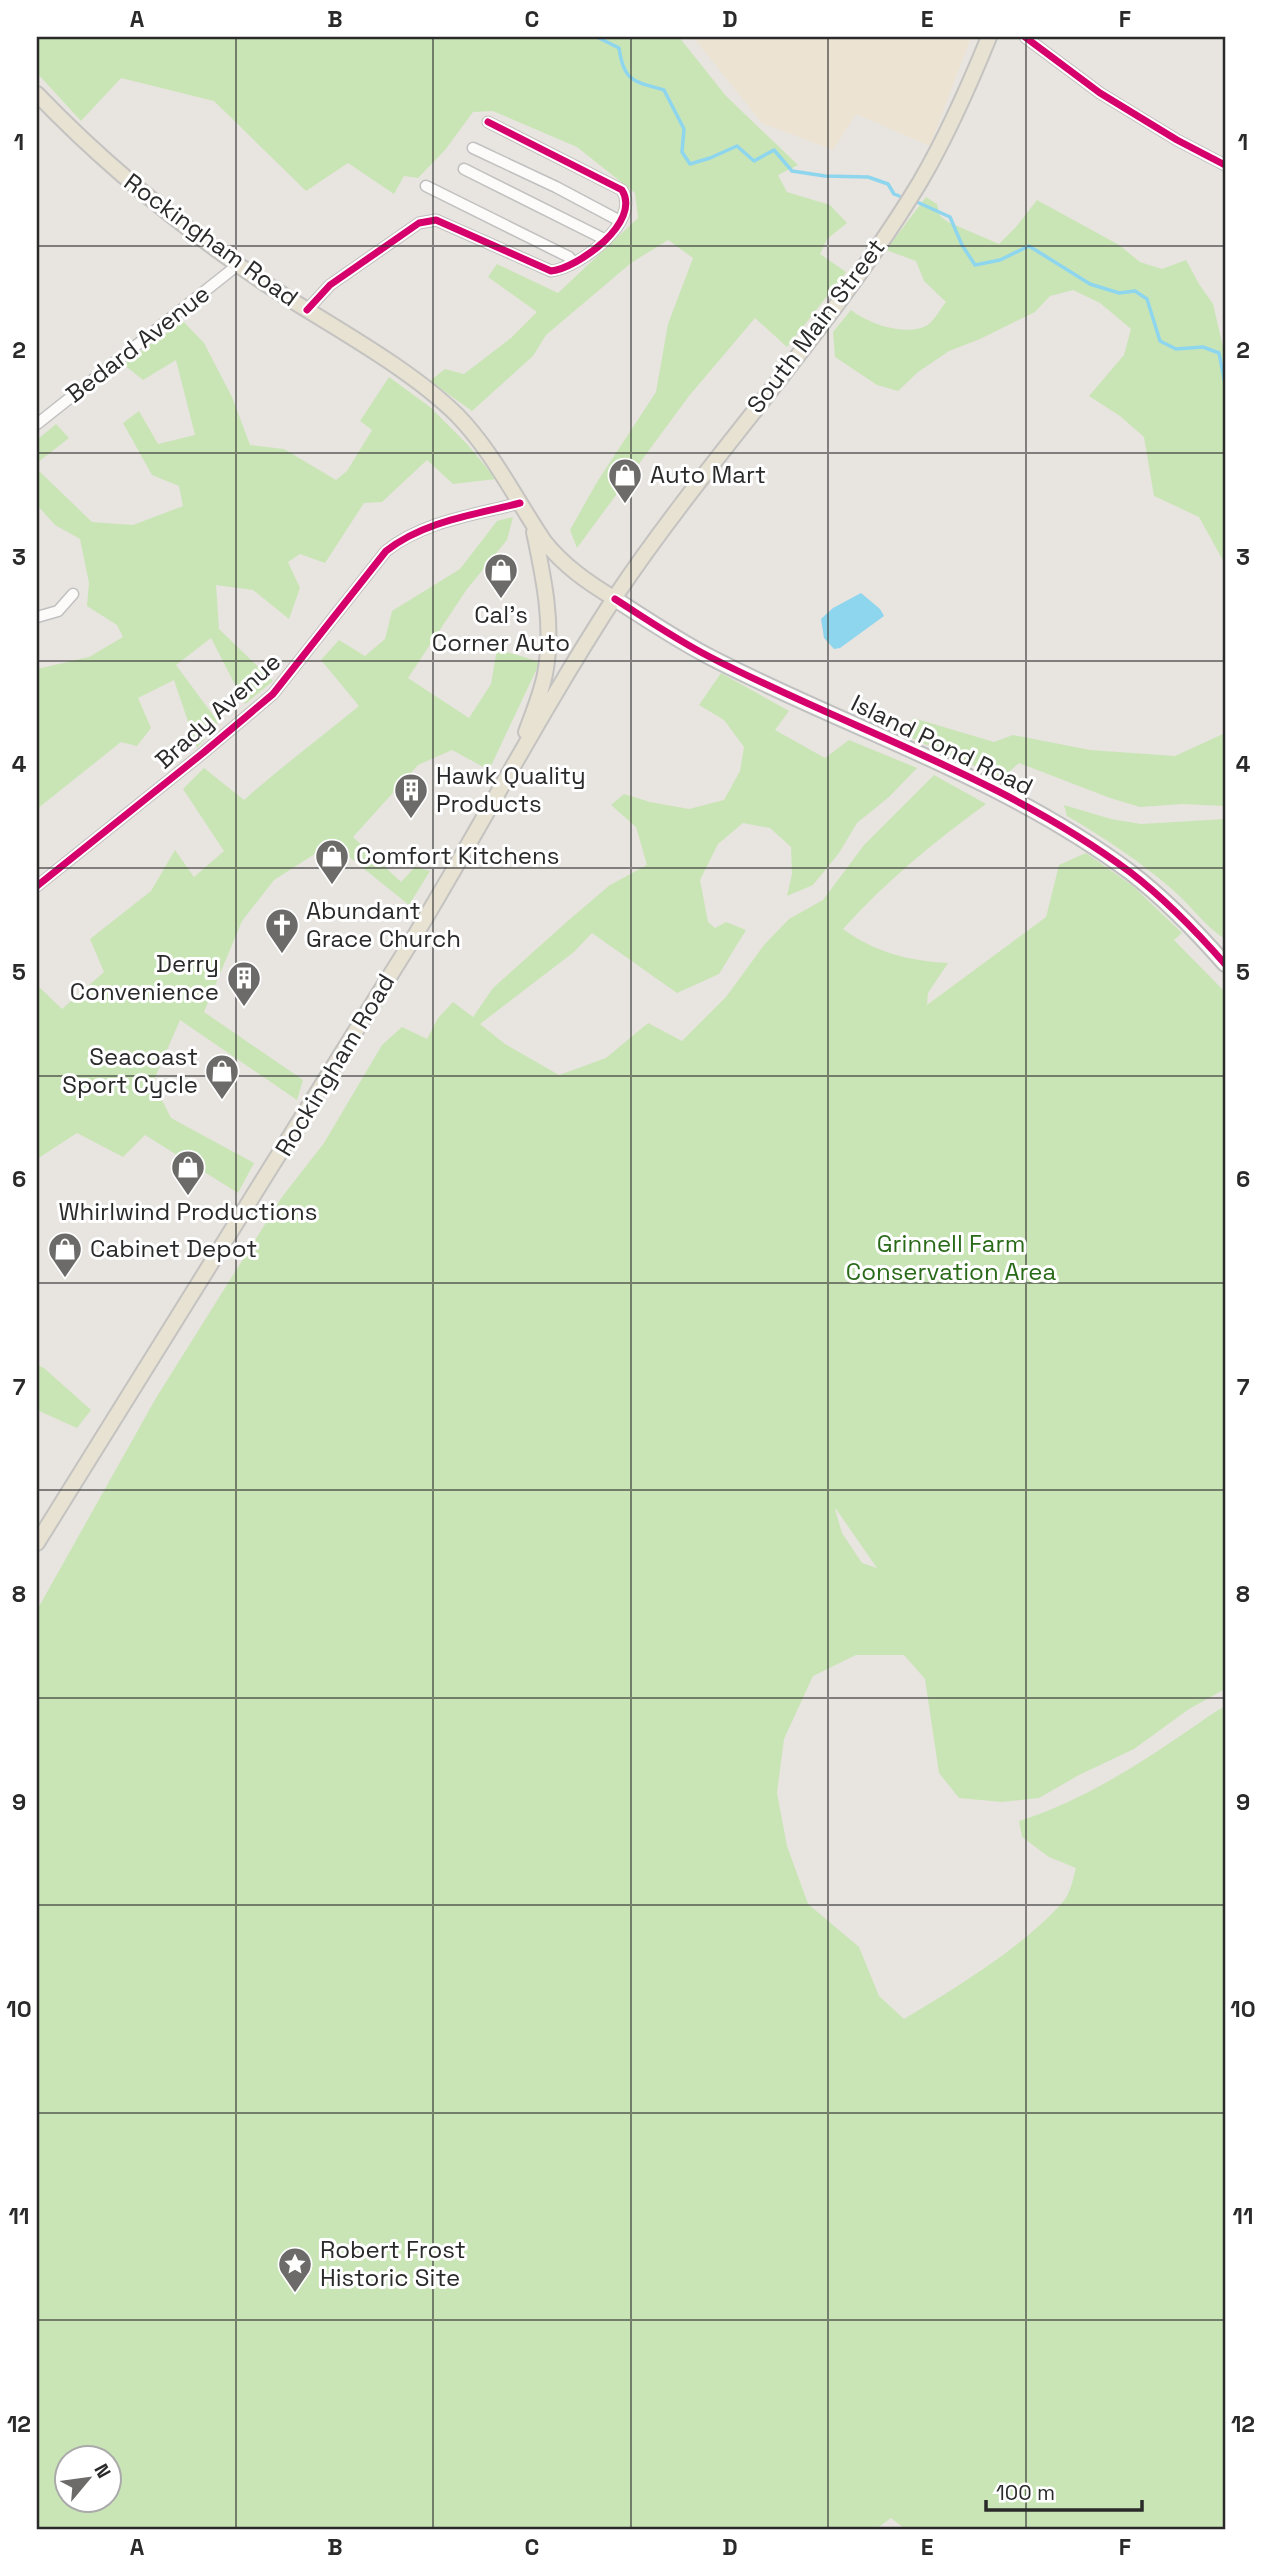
<svg xmlns="http://www.w3.org/2000/svg" width="1262" height="2566" font-family="'Space Grotesk',sans-serif">
<style>
.education{fill:#ece3d3}
.green{fill:#c9e5b6;fill-rule:evenodd}
.water{fill:#8ed5ee}
.lines{fill:none;stroke-linecap:round;stroke-linejoin:round}
.stream{stroke:#8ed5ee;stroke-width:3.5}
.street-casing{stroke:#c1c0c1;stroke-width:13}
.secondary-casing{stroke:#c1c0c1;stroke-width:18}
.primary-casing{stroke:#c4c3c1;stroke-width:18}
.street{stroke:#fcfbfa;stroke-width:10}
.secondary{stroke:#fcfbfa;stroke-width:14}
.primary{stroke:#e7e2d2;stroke-width:14}
.cycleway-casing{stroke:#fff;stroke-width:11}
.cycleway{stroke:#d6006c;stroke-width:7}
.grid{fill:none;stroke:#2a2a2a;stroke-width:2;stroke-opacity:0.55}
.labels{text-anchor:middle;stroke-width:6;stroke-linejoin:round;paint-order:stroke}
.street-label{font-size:24px;fill:#2a2a2a;stroke:#fff}
.poi-label{font-size:24px;fill:#2a2a2a;stroke:#fff;text-anchor:start}
.park-label{font-size:24px;fill:#286a17;stroke:#fff}
.neatline{fill:none;stroke:#2a2a2a;stroke-width:2.5}
.grid-label{font-size:23px;text-anchor:middle;font-weight:bold;fill:#2a2a2a}
</style>
<rect width="100%" height="100%" fill="#e8e4df"/>
<!-- education -->
<path class="education" d="M693,37h-1h279l-41,109 -74,-32 -23,36 -71,-27z"/>
<!-- green -->
<path class="green" d="M37,37h642l47,59 72,69 -20,10 9,17 43,13 17,18 -20,16 -7,15 26,18 -59,75 -32,-29 -66,78 -112,152 -7,-18 27,-48 59,-90 12,-68 25,-66 -25,-18 -37,23 -85,72 -13,21 -61,55 -42,-30 15,-12 19,5 47,-36 26,-26 -49,-35 9,-13 61,29 80,-75 -3,-25 -58,-46 -84,-36 -20,1 -28,38 -27,28 -14,-2 -10,18 -46,-31 -42,28 -92,-90 -93,-23 -40,43 -44,-48z
M926,197l11,7 3,12 8,6 51,22 17,-17 21,-27 82,45 21,17 22,7 24,-9 13,24 14,20 10,43 2,1v216l-26,-47 -45,-21 -10,-59 -24,-21 -31,-20 35,-41 7,-26 -31,-26 -27,-13 -23,6 -15,16 -55,27 -31,12 -31,21 -20,19 -21,-6 -42,-28 -2,-25 18,-22c18,14 57,28 78,14 6,-5 12,-16 17,-22l-22,-21 -8,-20 -30,-11z
M183,321l21,22 28,54 18,48 34,4 52,31 11,-9 25,-41 -12,-9 29,-44 41,30 38,38 28,34 -43,5 -26,-24 -45,42 -18,1 -39,60 -25,-9 -12,8 12,26 -11,31 -36,-29 -37,-5 3,44 54,52 -28,23 -34,-66 -35,27 42,57 -21,26 -23,-68 -36,18 13,30 -14,18 -16,-4 -84,67v-140l52,-12 34,-20 -6,-12 -30,-19 2,-23 -9,-44 -25,-14 -18,-20v-36l55,53 41,3 50,-19 -4,-20 -27,-11 -29,-52 16,-12 19,33 37,-9 -19,-75 -33,20 -20,-16z
M56,424l13,14 -32,25v-23z
M513,517l-6,23 -40,49 -59,89 61,40 22,-34 6,-35 43,13 -51,108 -37,-20 -34,15 -65,72 48,45 14,-15 15,4 -21,34 -77,-62 -58,37 -32,41 -38,91 99,68 -6,20 -117,-80 -27,62 18,36 83,45 -16,30 -93,-58 -22,22 -46,-24 -40,26v-174l25,24 42,-37 -14,-33 61,-48 24,-41 19,27 30,-26 -41,-62 21,-21 40,32c37,-33 77,-63 115,-94l-38,-46 18,-20 26,16 20,-17 7,-28 68,-42 37,-48z
M721,673l68,38 -14,19 50,28 24,-18 68,28 -28,29 -32,26 -18,30 -26,32 -26,11 5,-22 -1,-27 -21,-19 -27,-5 -25,21 -18,36 8,42 7,6 11,-6 20,8 -27,44 -42,19 -85,-60 -18,19 -94,72 25,20 54,31 47,-17 42,-35 34,18 44,-44 38,-52 25,-26 34,-19 41,-55 70,-70 52,29c-52,38 -100,77 -143,125 32,23 65,32 105,34l-20,30 -1,12 119,-88 13,-52 27,-12 47,33 49,47 -8,7 51,52v697l-36,20 -55,40 -55,26 -40,23 -37,4 -43,-4 -20,-25 -14,-94 -21,-24h-48l-43,21 -29,63 -7,54 10,53 21,58 51,43 20,49 25,23c50,-30 119,-72 158,-116 8,-8 11,-24 14,-35l-27,-11 -27,-20 -3,-16c54,-17 105,-47 152,-79 19,-12 35,-25 54,-36v823h-320l-14,-11 -15,11h-839v-919l119,-212 126,-201 42,-54 58,-98 20,-18 25,12 11,-21 15,-16 20,15 20,-29 77,-69 40,-34 37,-20 -11,-38 -25,-22 13,-11 26,8 39,7 35,-9 16,-29 4,-24 -20,-27 -25,-15zM835,1509h1l41,59 -15,-5 -20,-30zM66,2458h42v42h-42z
M913,718l81,24 19,-7 77,15 85,6 50,-23v73l-43,-2 -42,3 -30,-9 -91,-35 -17,15 -102,-45z
M1064,805l47,14 30,5 84,-5v120c-18,-11 -34,-33 -51,-48 -33,-29 -69,-53 -107,-75z
M37,1365l7,3 47,42 -14,18 -40,-18z"/>
<!-- water -->
<path class="water" d="M861,593l19,16 4,7 -44,32 -6,1 -10,-11 -3,-19 12,-11z"/>
<g class="lines">
<!-- stream -->
<path class="stream" d="M597,37l22,11c5,34 14,33 45,42l20,39 -2,23 8,12 20,-6 27,-12 17,15 20,-11 18,21 33,5 43,1 20,7 6,10 5,2
M917,202l33,15 12,28 13,20 25,-5 29,-14 61,38 29,9 16,-2 12,8 13,42 16,8 27,-2 16,6 6,31"/>
<!-- street casing -->
<g class="street-casing">
<path id="street" d="M1025,37l75,56 77,47 48,25
M473,148l83,39 64,34
M464,169l142,71
M426,186l143,71 4,5
M307,310l23,-25 89,-62 17,-3 115,51c27,-3 91,-49 71,-81l-134,-68
M37,424l202,-160
M37,617l21,-6 15,-17
M37,886l166,-133 70,-59 113,-143c38,-30 88,-36 134,-48"/>
</g>
<!-- secondary casing -->
<g class="secondary-casing">
<path id="secondary" d="M615,599c31,20 62,41 95,58 139,72 293,120 420,215 35,27 66,59 95,92"/>
</g>
<!-- primary casing -->
<g class="primary-casing">
<path id="primary" d="M37,94c70,73 148,136 232,192 60,39 138,80 188,129 36,37 58,83 87,126 20,25 43,41 71,58
M526,732c7,-19 15,-38 19,-58 9,-47 -1,-95 -11,-142
M37,1543c126,-203 254,-405 379,-609 68,-113 129,-230 201,-340 95,-141 215,-266 303,-412 27,-46 49,-96 69,-145"/>
</g>
<!-- street -->
<use href="#street" class="street"/>
<!-- secondary -->
<use href="#secondary" class="secondary"/>
<!-- primary -->
<use href="#primary" class="primary"/>
<!-- cycleway casing -->
<g class="cycleway-casing">
<path id="cycleway" d="M1025,37l75,56 77,47 48,25
M307,310l23,-25 89,-62 17,-3 115,51c27,-3 91,-49 71,-81l-134,-68
M615,599c31,20 62,41 95,58 139,72 293,120 420,215 35,27 66,59 95,92
M37,886l166,-133 70,-59 113,-143c38,-30 88,-36 134,-48"/>
</g>
<!-- cycleway -->
<use href="#cycleway" class="cycleway"/>
</g>
<!-- grid -->
<path class="grid" d="M236,37v2492M433,37v2492M631,37v2492M828,37v2492M1026,37v2492M37,246h1188M37,453h1188M37,661h1188M37,868h1188M37,1076h1188M37,1283h1188M37,1490h1188M37,1698h1188M37,1905h1188M37,2113h1188M37,2320h1188"/>
<!-- icons -->
<defs>
<g id="shop-pin" transform="scale(1.75)"><path d="M0 17L-7.5 6A9.5 9.5 0 1 1 7.5 6Z" fill="#6c6b69" stroke="#fff"/><path d="M-5-2.5h2.3a2.7 3.5 0 0 1 5.4 0H5L5.5 6h-11ZM-1.5-2.5h3a1.5 2.3 0 0 0-3 0Z" fill="#fff"/></g>
<g id="building-pin" transform="scale(1.75)"><path d="M0 17L-7.5 6A9.5 9.5 0 1 1 7.5 6Z" fill="#6c6b69" stroke="#fff"/><path d="M-4-6H4V6H1V3H-1V6H-4ZM-2.5-4.3h1.7v1.8h-1.7ZM.8-4.3h1.7v1.8H.8ZM-2.5-1h1.7V.8h-1.7ZM.8-1h1.7V.8H.8Z" fill="#fff"/></g>
<g id="church-pin" transform="scale(1.75)"><path d="M0 17L-7.5 6A9.5 9.5 0 1 1 7.5 6Z" fill="#6c6b69" stroke="#fff"/><path d="M-1.2-6h2.4v3.5h3.3v2.4h-3.3V6h-2.4V-.1h-3.3v-2.4h3.3Z" fill="#fff"/></g>
<g id="sight-pin" transform="scale(1.75)"><path d="M0 17L-7.5 6A9.5 9.5 0 1 1 7.5 6Z" fill="#6c6b69" stroke="#fff"/><path d="M0-6L1.8-2.2L6-1.7L2.9 1.2L3.7 5.4L0 3.3L-3.7 5.4L-2.9 1.2L-6-1.7L-1.8-2.2Z" fill="#fff"/></g>
</defs>
<g fill-rule="evenodd">
<use href="#shop-pin" x="625" y="475"/>
<use href="#shop-pin" x="501" y="570"/>
<use href="#building-pin" x="411" y="790"/>
<use href="#shop-pin" x="332" y="856"/>
<use href="#church-pin" x="282" y="925"/>
<use href="#building-pin" x="244" y="978"/>
<use href="#shop-pin" x="222" y="1071"/>
<use href="#shop-pin" x="188" y="1167"/>
<use href="#shop-pin" x="65" y="1249"/>
<use href="#sight-pin" x="295" y="2264"/>
</g>
<g class="labels">
<!-- street labels -->
<g class="street-label">
<text transform="translate(211 240) rotate(36)" y="8">Rockingham Road</text>
<text transform="translate(816 326) rotate(-53)" y="8">South Main Street</text>
<text transform="translate(138 344) rotate(-38)" y="8">Bedard Avenue</text>
<text transform="translate(218 711) rotate(-42)" y="8">Brady Avenue</text>
<text transform="translate(942 745) rotate(26)" y="8">Island Pond Road</text>
<text transform="translate(335 1065) rotate(-59)" y="8">Rockingham Road</text>
</g>
<!-- poi labels -->
<g class="poi-label">
<text x="650" y="483">Auto Mart</text>
<text x="501" y="623" text-anchor="middle">Cal's<tspan x="501" dy="28">Corner Auto</tspan></text>
<text x="436" y="784">Hawk Quality<tspan x="436" dy="28">Products</tspan></text>
<text x="356" y="864">Comfort Kitchens</text>
<text x="306" y="919">Abundant<tspan x="306" dy="28">Grace Church</tspan></text>
<text x="219" y="972" text-anchor="end">Derry<tspan x="219" dy="28">Convenience</tspan></text>
<text x="198" y="1065" text-anchor="end">Seacoast<tspan x="198" dy="28">Sport Cycle</tspan></text>
<text x="188" y="1220" text-anchor="middle">Whirlwind Productions</text>
<text x="90" y="1257">Cabinet Depot</text>
<text x="320" y="2258">Robert Frost<tspan x="320" dy="28">Historic Site</tspan></text>
</g>
<!-- park labels -->
<g class="park-label">
<text x="951" y="1252">Grinnell Farm<tspan x="951" dy="28">Conservation Area</tspan></text>
</g>
</g>
<!-- border -->
<rect width="1262" height="2566" fill="none" stroke="#ffffff" stroke-width="77"/>
<!-- north arrow -->
<g transform="translate(88 2479) rotate(61)"><circle r="33" fill="#ffffff" stroke="#aaaaaa" stroke-width="2"/>
<path d="M0-5L12 26L0 18L-12 26Z" fill="#6c6b69"/>
<text y="-10" font-size="19" font-weight="bold" text-anchor="middle" fill="#2a2a2a">N</text>
</g>
<!-- scale -->
<path d="M986 2500v10h156v-10" fill="none" stroke="#2a2a2a" stroke-width="3.5"/>
<text x="996" y="2500" font-size="21" fill="#2a2a2a" stroke="#ffffff" stroke-width="5" paint-order="stroke">100 m</text>
<rect x="38" y="38" width="1186" height="2490" class="neatline"/>
<g class="grid-label">
<text x="137" y="27">A</text>
<text x="335" y="27">B</text>
<text x="532" y="27">C</text>
<text x="730" y="27">D</text>
<text x="927" y="27">E</text>
<text x="1125" y="27">F</text>
<text x="19" y="150">1</text>
<text x="1243" y="150">1</text>
<text x="19" y="358">2</text>
<text x="1243" y="358">2</text>
<text x="19" y="565">3</text>
<text x="1243" y="565">3</text>
<text x="19" y="772">4</text>
<text x="1243" y="772">4</text>
<text x="19" y="980">5</text>
<text x="1243" y="980">5</text>
<text x="19" y="1187">6</text>
<text x="1243" y="1187">6</text>
<text x="19" y="1395">7</text>
<text x="1243" y="1395">7</text>
<text x="19" y="1602">8</text>
<text x="1243" y="1602">8</text>
<text x="19" y="1810">9</text>
<text x="1243" y="1810">9</text>
<text x="19" y="2017">10</text>
<text x="1243" y="2017">10</text>
<text x="19" y="2224">11</text>
<text x="1243" y="2224">11</text>
<text x="19" y="2432">12</text>
<text x="1243" y="2432">12</text>
<text x="137" y="2555">A</text>
<text x="335" y="2555">B</text>
<text x="532" y="2555">C</text>
<text x="730" y="2555">D</text>
<text x="927" y="2555">E</text>
<text x="1125" y="2555">F</text>
</g>
</svg>
